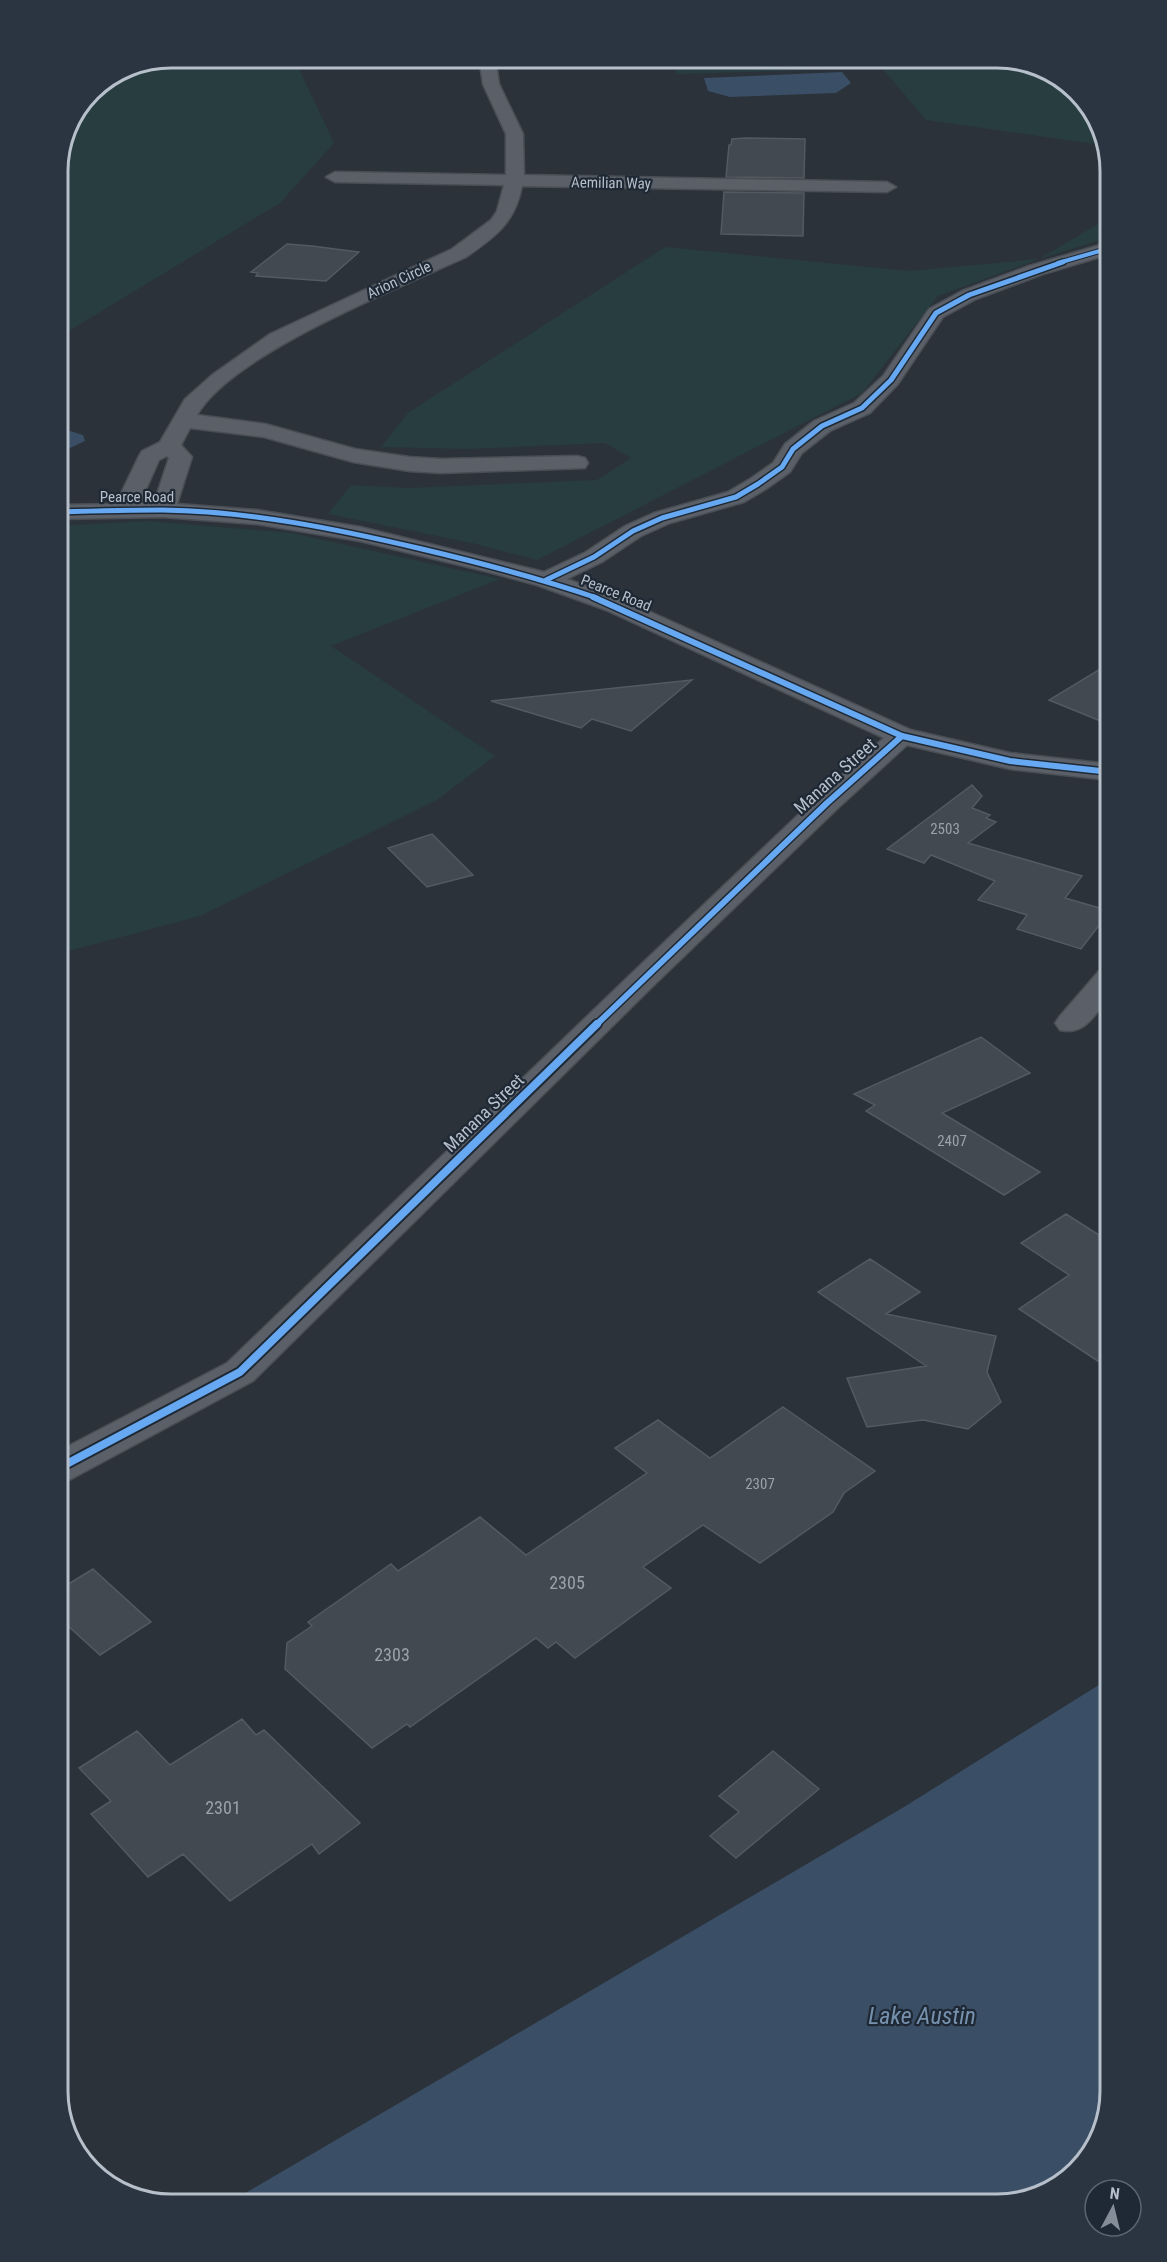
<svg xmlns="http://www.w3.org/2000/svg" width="1167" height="2262" font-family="'Roboto Condensed',sans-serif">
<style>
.green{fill:#283d40}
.water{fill:#3a4e65}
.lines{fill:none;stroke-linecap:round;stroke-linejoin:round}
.stream{fill:#3a4e65;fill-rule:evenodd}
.building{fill:#434950;stroke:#535a61;stroke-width:1.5}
.minor-casing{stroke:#494e54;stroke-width:3}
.minor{fill:#5b6068;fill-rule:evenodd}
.cycleway-far3-casing{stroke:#1e2935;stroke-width:6}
.cycleway-far2-casing{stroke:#1e2935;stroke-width:8}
.cycleway-far1-casing{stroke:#1e2935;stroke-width:9}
.cycleway-casing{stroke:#1e2935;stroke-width:12}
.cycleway-far3{stroke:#66a8f1;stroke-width:4}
.cycleway-far2{stroke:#66a8f1;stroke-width:5}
.cycleway-far1{stroke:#66a8f1;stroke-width:6}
.cycleway{stroke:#66a8f1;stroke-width:8}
.labels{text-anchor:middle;stroke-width:4.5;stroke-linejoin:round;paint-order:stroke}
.far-street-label{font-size:15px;fill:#b6bfca;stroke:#1e2935}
.number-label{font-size:15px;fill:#99a2ac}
.street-label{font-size:18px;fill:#b6bfca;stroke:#1e2935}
.near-number-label{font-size:18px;fill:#99a2ac}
.near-water-label{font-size:24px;font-style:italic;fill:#7691ad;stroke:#1e2935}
.rim{fill:none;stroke:#b6bfca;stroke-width:3}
</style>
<rect width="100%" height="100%" fill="#2b323a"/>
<!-- green -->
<path class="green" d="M171,57h135l-9,8 37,78 -54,60 -223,135v-174l34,-74 37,-24z
M675,57h329l61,23 36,48 5,23 -11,-7 -169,-24 -44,-52 -206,6z
M1110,217v20l-71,22 -101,37 -76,97 -325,167 -65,-17 -144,-29 23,-29 57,3 189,-8 34,-22 -26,-15 -137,6 -87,-2 27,-34 257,-166 244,24 130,-12z
M148,521l144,12 208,46 -169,67 164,110 -58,44 -237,116 -143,38v-428z"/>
<!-- water -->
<path class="water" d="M842,72l9,11 -15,10 -106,4 -22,-6 -4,-13z
M57,427l26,8 2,6 -28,13z
M1110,1678v414l-19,63 -52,41 -43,9h-771l679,-398z"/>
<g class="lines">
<!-- stream -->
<path class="stream" d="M721,57h10l-29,9 -3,-2z"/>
</g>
<!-- building -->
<path class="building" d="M746,138l59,1 -1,39 -78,-1 3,-32h2l1,-6z
M724,192l80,1 -1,43 -82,-2z
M287,244l25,2 47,6 -33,29 -70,-5 2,-3 -7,-1z
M1110,663v62l-61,-25z
M692,680l-61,51 -39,-12 -11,9 -90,-27z
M972,785l10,11 -10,12 18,7 -4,3 10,4 -28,21 114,33 -17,22 45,13 -29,38 -64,-20 10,-14 -49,-15 17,-19 -64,-26 -7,8 -37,-14z
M432,834l41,41 -46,12 -39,-39z
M981,1037l49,36 -88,40 98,59 -36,23 -138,-84 9,-6 -21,-11z
M1066,1214l44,28v127l-91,-60 50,-34 -48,-32z
M870,1259l50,33 -34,22 110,22 -9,36 14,30 -33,27 -45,-9 -56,7 -20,-49 79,-12 -108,-74z
M783,1407l92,64 -31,22 -11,19 -73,51 -57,-38 -60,42 28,21 -96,70 -19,-16 -8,6 -12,-10 -126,89 -3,-3 -35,24 -87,-79 2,-26 25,-17 -4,-4 83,-58 7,7 82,-54 46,38 121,-82 -32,-25 43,-28 52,38z
M93,1569l58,53 -51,33 -43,-39v-25z
M242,1719l14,16 8,-5 96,93 -41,31 -7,-10 -82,57 -47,-47 -35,23 -57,-63 20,-13 -32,-33 58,-37 33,34z
M773,1751l46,38 -83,69 -26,-22 29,-24 -20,-16z"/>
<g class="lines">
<!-- minor casing -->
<g class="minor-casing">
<path id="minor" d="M479,57h16l4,27 24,50 1,41 363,7 9,5 -9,5 -365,-6c-7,37 -27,51 -56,71 -68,32 -233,96 -269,158l68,9 90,25 54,8 32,2 136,-3 8,2 3,5 -3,5 -144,5 -32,-2 -56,-9 -89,-25 -74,-9 -9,17 11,12 -15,47 80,6 103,17 184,45 42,-20 39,-26 29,-13 74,-21 22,-13 23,-16 12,-19 29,-23 40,-18 29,-27 46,-67 33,-18 67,-25 81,-24v12l-67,20 -67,25 -33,18 -45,67 -28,29 -40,18 -28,22 -12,19 -24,17 -22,13 -74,21 -29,13 -39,26 -35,17 57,21 287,130 99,23 100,11v16l-100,-11 -103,-24 -70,64 -184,177 -400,395 -182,98 -14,4v-31l170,-89 404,-389 186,-177 67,-59 -278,-128 -69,-25 -48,-13 -129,-31 -103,-17 -94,-7 -106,2v-14l59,-1 23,-48 3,-5 18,-9 25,-43 27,-24 58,-41 182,-85 39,-29 6,-9 7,-26 -169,-3 -9,-5 9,-5 171,3v-41l-23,-50zM167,456l2,2 -15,45h-14l19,-43z
M1110,968v28c-15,18 -25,40 -50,34l-5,-7 5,-7 39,-45z"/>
</g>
<!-- minor -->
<use href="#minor" class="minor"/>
<!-- cycleway-far3 casing -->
<g class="cycleway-far3-casing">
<path id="cycleway-far3" d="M1058,263l52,-15"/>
</g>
<!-- cycleway-far2 casing -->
<g class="cycleway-far2-casing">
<path id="cycleway-far2" d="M57,512c35,-1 70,-2 105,-2 87,1 175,19 260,39 59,14 117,29 175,49
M546,580l48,-23 39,-26 29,-13 74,-21 22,-13 24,-17 11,-18 29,-23 40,-18 29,-28 45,-67 33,-18 94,-33"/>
</g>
<!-- cycleway-far1 casing -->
<g class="cycleway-far1-casing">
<path id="cycleway-far1" d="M593,597l309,139 108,25 100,11
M596,1025l231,-222 75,-67"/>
</g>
<!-- cycleway casing -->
<g class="cycleway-casing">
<path id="cycleway" d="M57,1469l183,-97 357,-348"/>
</g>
<!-- cycleway-far3 -->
<use href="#cycleway-far3" class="cycleway-far3"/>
<!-- cycleway-far2 -->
<use href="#cycleway-far2" class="cycleway-far2"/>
<!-- cycleway-far1 -->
<use href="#cycleway-far1" class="cycleway-far1"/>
<!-- cycleway -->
<use href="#cycleway" class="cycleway"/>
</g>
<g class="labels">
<!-- far-street labels -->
<g class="far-street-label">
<text transform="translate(611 183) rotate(1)" y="5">Aemilian Way</text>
<text transform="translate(399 280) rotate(-25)" y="5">Arion Circle</text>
<text x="137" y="502">Pearce Road</text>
<text transform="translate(616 593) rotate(22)" y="5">Pearce Road</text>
</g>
<!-- number labels -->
<g class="number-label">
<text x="945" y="834">2503</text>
<text x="952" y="1146">2407</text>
<text x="760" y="1489">2307</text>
</g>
<!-- street labels -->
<g class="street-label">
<text transform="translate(835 776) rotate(-42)" y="6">Manana Street</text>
<text transform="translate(484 1113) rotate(-44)" y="6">Manana Street</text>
</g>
<!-- near-number labels -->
<g class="near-number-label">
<text x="567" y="1589">2305</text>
<text x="392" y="1661">2303</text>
<text x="223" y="1814">2301</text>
</g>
<!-- near-water labels -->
<g class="near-water-label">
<text x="922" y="2024">Lake Austin</text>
</g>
</g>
<!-- crop -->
<path d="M0 0H1167V2262H0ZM171 68H997A103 103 0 0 1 1100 171V2091A103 103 0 0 1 997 2194H171A103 103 0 0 1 68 2091V171A103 103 0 0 1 171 68Z" fill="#2a3541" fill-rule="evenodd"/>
<path class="rim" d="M171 68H997A103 103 0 0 1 1100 171V2091A103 103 0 0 1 997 2194H171A103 103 0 0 1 68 2091V171A103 103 0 0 1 171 68Z"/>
<!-- north arrow -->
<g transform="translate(1113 2208) rotate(7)"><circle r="28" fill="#1e2935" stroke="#5b6571" stroke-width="1.5"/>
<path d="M0-4.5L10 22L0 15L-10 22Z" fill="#858e98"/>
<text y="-9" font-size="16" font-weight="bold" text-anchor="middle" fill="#b6bfca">N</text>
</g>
</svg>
